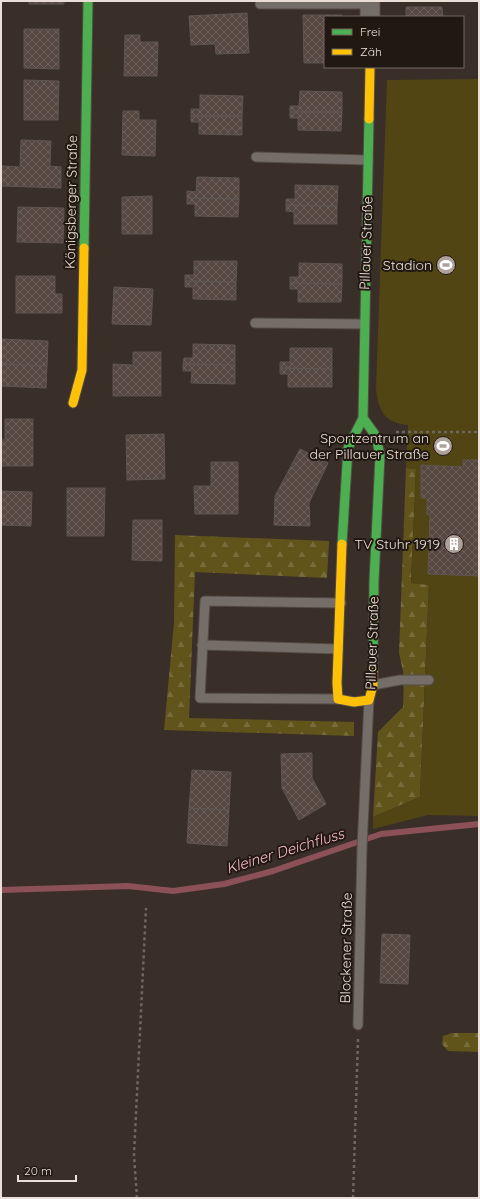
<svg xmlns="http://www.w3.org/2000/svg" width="480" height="1199" font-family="Quicksand,sans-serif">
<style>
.forest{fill:url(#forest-firs)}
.garden{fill:#514613}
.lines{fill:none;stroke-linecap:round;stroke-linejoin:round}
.stream{stroke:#8b5157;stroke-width:6}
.building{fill:url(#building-cross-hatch);stroke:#5f5551}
.lane-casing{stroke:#544b45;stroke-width:11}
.street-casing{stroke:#544b45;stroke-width:21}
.fast-casing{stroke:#544b45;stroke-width:11}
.slow-casing{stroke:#544b45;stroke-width:11}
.path{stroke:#6e6661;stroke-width:2.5;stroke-dasharray:3 3;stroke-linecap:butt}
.lane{stroke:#756d68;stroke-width:9}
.street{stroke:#756d68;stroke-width:19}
.fast{stroke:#4caf50;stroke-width:9}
.slow{stroke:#ffc107;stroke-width:9}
.labels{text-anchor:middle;stroke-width:4;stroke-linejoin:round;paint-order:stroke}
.street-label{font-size:14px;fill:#ebded6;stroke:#211812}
.poi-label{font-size:14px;fill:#ebded6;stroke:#211812;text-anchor:end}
.water-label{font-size:15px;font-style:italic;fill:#f9bdc4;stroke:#211812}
</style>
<defs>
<pattern id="forest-firs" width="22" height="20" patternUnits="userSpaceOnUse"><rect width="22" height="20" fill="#60541a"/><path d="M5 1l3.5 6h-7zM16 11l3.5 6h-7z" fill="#776c3b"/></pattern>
<pattern id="building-cross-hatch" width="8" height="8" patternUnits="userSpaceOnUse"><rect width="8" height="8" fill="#564741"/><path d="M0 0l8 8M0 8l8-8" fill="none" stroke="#6e615c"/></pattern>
</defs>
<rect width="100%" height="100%" fill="#392f28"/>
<!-- forest -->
<path class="forest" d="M406,468l10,1 -5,114 18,1 -9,213 -47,20 5,-85 25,-25 1,-31 -5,-23z
M175,535l154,6 -2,37 -132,-6 -6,146 165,4v14l-190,-6 10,-107z
M452,1033h27v19l-31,-1 -6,-7 1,-8z"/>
<!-- garden -->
<path class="garden" d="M479,79v737l-51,-1 -55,14v-12l47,-20 9,-212 -18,-2 5,-114 -10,-1 2,-43c-24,-2 -30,-15 -32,-37l11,-308z"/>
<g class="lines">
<!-- stream -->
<path class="stream" d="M1,890l127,-4 45,5 51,-7 49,-13 108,-37 98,-10"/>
</g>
<!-- building -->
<path class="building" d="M29,1h35v3h-35z
M406,7h36l1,10h-37z
M247,13l2,40 -33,1 -1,-10 -24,1 -2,-29z
M303,15h39v2h-17v46h-21z
M24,29h35v40l-35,-1z
M125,35h15v7h18l-1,34h-33z
M24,80l35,1 -1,39h-34z
M300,91l42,1v20h-52v-6h9z
M200,95l43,1 -1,20h-51v-7h9z
M123,111h16v9h17l-1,36 -33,-1z
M290,112h52l-1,19 -43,-1v-12h-8z
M191,116h51v19l-43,-1v-12h-8z
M21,140l30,1 -1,25 11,1v21l-60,-2 1,-20 18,1z
M197,177l42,1v21l-52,-1v-7l9,1z
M295,185l43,1 -1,20 -51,-1v-6h9z
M152,196v38h-30v-37z
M187,198l52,1 -1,18 -43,-1v-12h-8z
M286,205l51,1v18h-43v-12l-8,-1z
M18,207l46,1 -1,35 -46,-1z
M194,261h43l-1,21 -51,-1v-6h9z
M299,263l43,1v20l-52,-1v-6h9z
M16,276h39v18h7v19h-46z
M185,281l51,1v18l-43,-1v-12h-8z
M290,283l52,1 -1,18h-43v-13h-8z
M114,287l39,2 -2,36 -39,-1z
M1,339l47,2 -1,25 -46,-2z
M193,344l42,1v20l-52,-1 1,-6h9z
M290,348h42v21l-52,-1v-6h10z
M133,352h28v44h-48v-32l20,1z
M1,364l46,2 -1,22 -45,-2z
M183,364l52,1v19l-44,-1 1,-12h-9z
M280,368l52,1v18h-44v-13h-8z
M5,419h28v47h-32v-26h4z
M164,434l1,45 -38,1 -1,-45z
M300,449l28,14 -19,40 1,23 -36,-1 1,-29z
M463,460h16v116l-51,-2 2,-59h-3v-17h-6v-33l42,2z
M211,462h27v52h-43l-1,-28h17z
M67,488h38l-1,48h-37z
M1,491l31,1 -1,34 -30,-1z
M133,520h29v41l-30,-1z
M312,753v25l14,26 -27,16 -17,-32 -1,-34z
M192,770l39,2 -2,38 -40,-2z
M189,808l40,2 -2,36 -40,-3z
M382,934l28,1 -2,49 -28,-1z"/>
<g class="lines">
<!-- lane casing -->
<g class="lane-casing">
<path id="lane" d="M260,4h110
M256,157l112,3
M255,323l109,1
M202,645l136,4
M373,685l27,-5h29
M338,699l-138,-1 5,-97 136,2
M358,1025l4,-177 7,-148"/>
</g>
<!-- street casing -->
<g class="street-casing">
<path id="street" d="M370,17v-16"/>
</g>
<!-- fast casing -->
<g class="fast-casing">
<path id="fast" d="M84,248l4,-247
M363,418l13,18 4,20 -6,125 -1,88
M342,544l6,-96 15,-30 6,-299"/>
</g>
<!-- slow casing -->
<g class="slow-casing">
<path id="slow" d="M369,119l1,-52
M73,403l9,-33 2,-122
M342,544l-5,139 1,16 16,3 15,-2 4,-15v-16"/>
</g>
<!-- path -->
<path class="path" d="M396,432h83
M137,1198l-3,-43 12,-247
M353,1198l5,-159"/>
<!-- lane -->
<use href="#lane" class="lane"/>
<!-- street -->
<use href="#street" class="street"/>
<!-- fast -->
<use href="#fast" class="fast"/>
<!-- slow -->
<use href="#slow" class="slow"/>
</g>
<!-- icons -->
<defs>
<g id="stadium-disc" transform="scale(1)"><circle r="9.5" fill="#ada199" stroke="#211812"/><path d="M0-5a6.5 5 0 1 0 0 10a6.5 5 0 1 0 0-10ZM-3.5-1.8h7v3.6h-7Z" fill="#fff"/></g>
<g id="building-disc" transform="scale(1)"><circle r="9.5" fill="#ada199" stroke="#211812"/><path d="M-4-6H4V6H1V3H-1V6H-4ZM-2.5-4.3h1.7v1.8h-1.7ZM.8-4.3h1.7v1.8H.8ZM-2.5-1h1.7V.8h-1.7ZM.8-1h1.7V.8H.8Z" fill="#fff"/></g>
</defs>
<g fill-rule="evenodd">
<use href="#stadium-disc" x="446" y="265"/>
<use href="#stadium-disc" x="443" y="446"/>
<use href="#building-disc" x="454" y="544"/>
</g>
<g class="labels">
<!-- street labels -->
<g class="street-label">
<text transform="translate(71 202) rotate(-89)" y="5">Königsberger Straße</text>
<text transform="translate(366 243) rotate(-88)" y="5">Pillauer Straße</text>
<text transform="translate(372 643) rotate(-88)" y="5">Pillauer Straße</text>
<text transform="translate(346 948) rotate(-89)" y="5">Blockener Straße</text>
</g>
<!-- poi labels -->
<g class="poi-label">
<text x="432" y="270">Stadion</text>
<text x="429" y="443">Sportzentrum an<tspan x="429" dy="16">der Pillauer Straße</tspan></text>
<text x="440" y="549">TV Stuhr 1919</text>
</g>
<!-- water labels -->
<g class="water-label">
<text transform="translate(285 851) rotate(-17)" y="5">Kleiner Deichfluss</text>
</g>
</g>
<!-- border -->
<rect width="480" height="1199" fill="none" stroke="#ebded6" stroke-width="4"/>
<!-- legend -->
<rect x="324" y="16" width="140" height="52" fill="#211812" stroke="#726760"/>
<rect x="332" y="29" width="20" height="6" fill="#4caf50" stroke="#726760"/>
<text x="360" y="36" font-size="12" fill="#ebded6">Frei</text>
<rect x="332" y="49" width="20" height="6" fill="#ffc107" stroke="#726760"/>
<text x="360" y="56" font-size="12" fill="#ebded6">Zäh</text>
<!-- scale -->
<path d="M18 1175v6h58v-6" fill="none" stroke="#ebded6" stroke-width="2"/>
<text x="24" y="1175" font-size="12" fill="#ebded6" stroke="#211812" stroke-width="3" paint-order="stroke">20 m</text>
</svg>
